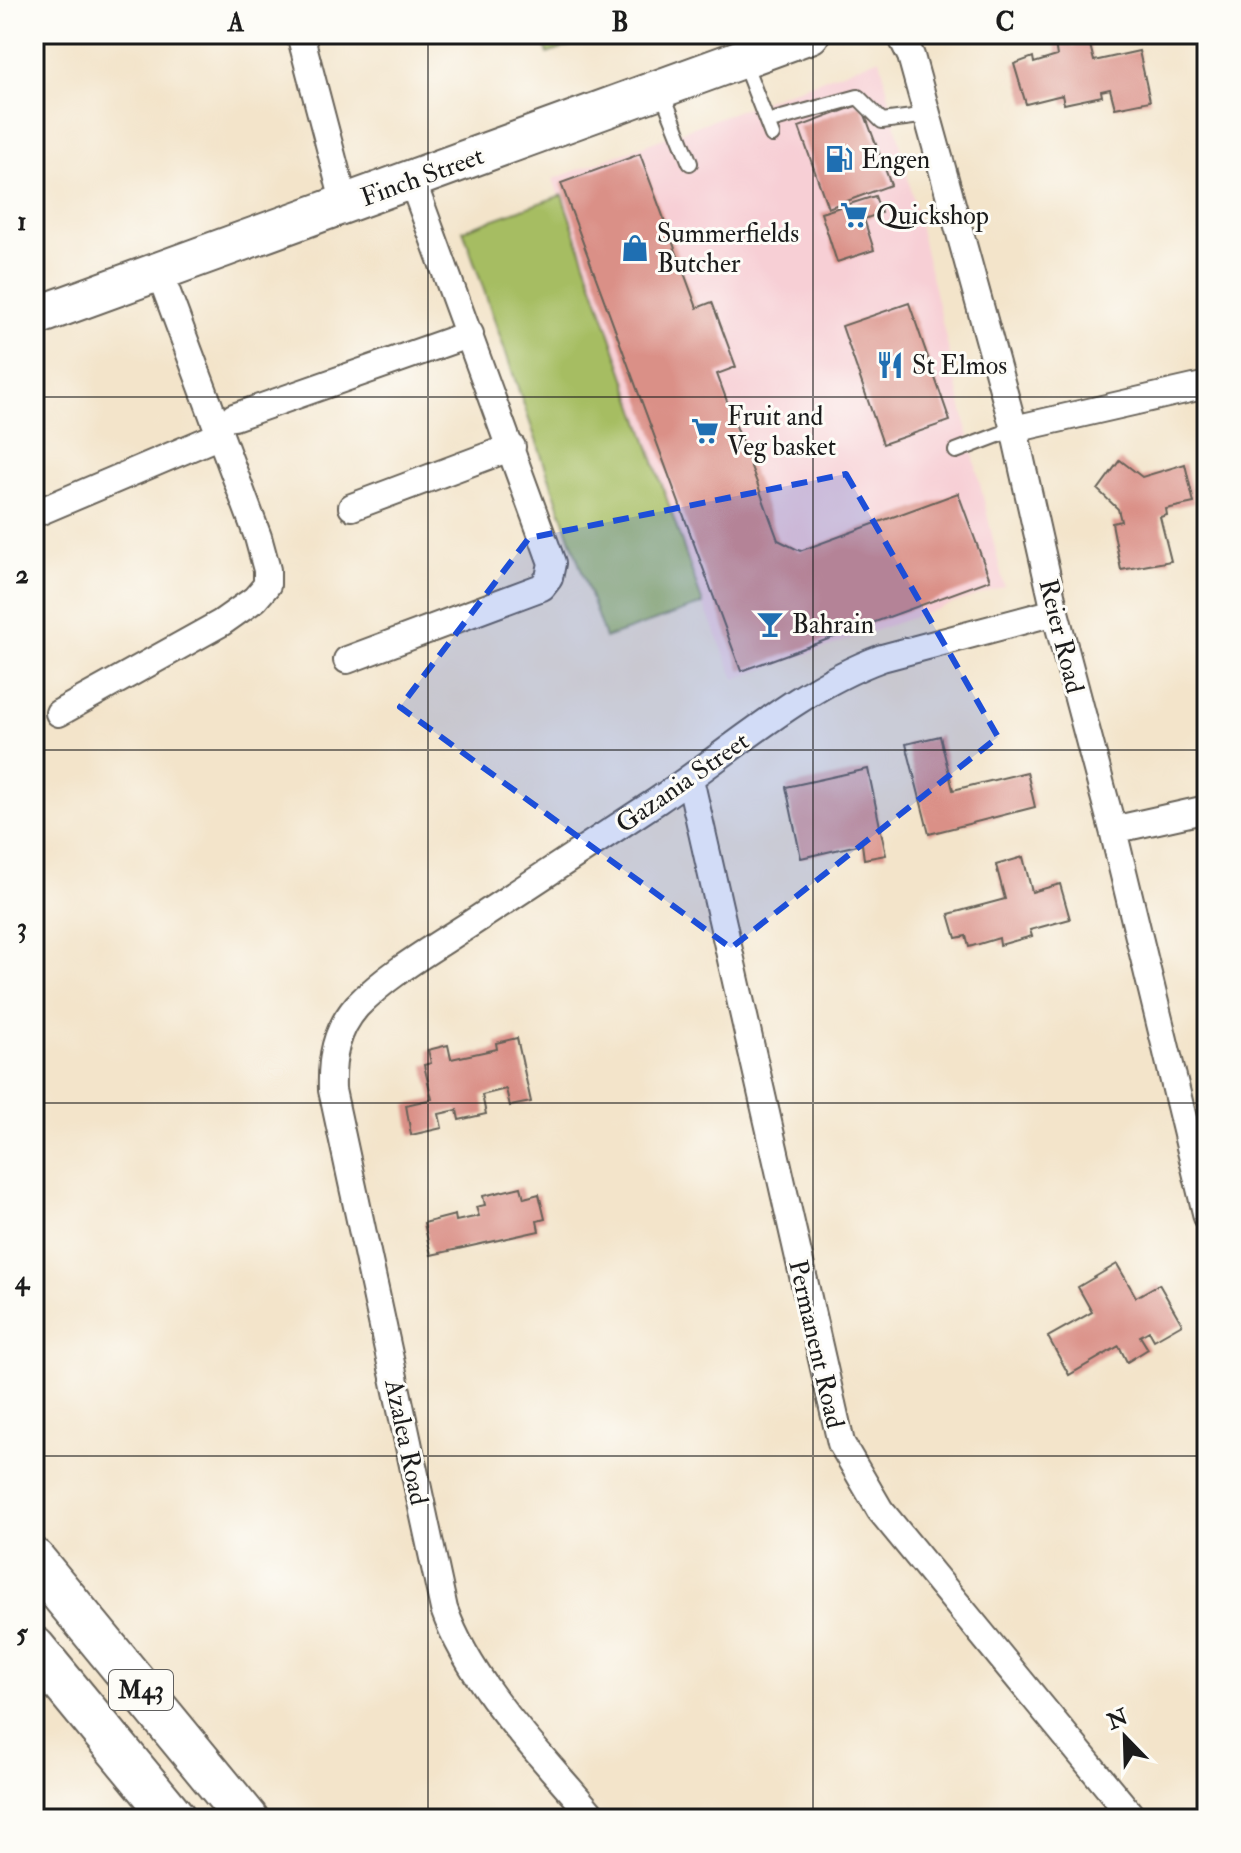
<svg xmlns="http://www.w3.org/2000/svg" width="1241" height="1853" font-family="'IM FELL Double Pica',serif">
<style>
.built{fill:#f7cfd5}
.green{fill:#a6bd62;stroke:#616c3f;stroke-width:2}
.building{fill:#da9087}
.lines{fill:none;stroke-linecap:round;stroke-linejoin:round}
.lane-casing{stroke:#676259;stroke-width:18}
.street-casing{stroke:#676259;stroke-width:30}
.secondary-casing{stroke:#676259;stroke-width:42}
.primary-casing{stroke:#676259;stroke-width:46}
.lane{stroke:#fff;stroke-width:14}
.street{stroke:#fff;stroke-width:26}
.secondary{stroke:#fff;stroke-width:38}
.primary{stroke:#fff;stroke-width:42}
.marked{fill:#1d4ed8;fill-opacity:0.2;stroke:#1d4ed8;stroke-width:6;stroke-dasharray:16 10;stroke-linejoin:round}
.grid{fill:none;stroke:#1c1c1c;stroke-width:2;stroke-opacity:0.55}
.labels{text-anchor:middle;stroke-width:6;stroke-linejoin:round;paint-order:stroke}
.shield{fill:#fdfcf7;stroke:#605f5e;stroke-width:2}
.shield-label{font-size:24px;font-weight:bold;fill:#1c1c1c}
.poi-label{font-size:26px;fill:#1c1c1c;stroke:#fdfcf7;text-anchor:start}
.street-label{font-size:26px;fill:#1c1c1c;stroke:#fdfcf7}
.neatline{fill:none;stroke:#1c1c1c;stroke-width:3}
.grid-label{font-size:26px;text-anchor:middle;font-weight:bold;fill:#1c1c1c}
</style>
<rect width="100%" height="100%" fill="#fdfcf7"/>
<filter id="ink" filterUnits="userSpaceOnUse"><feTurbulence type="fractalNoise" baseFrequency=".0125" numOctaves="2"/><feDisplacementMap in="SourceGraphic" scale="16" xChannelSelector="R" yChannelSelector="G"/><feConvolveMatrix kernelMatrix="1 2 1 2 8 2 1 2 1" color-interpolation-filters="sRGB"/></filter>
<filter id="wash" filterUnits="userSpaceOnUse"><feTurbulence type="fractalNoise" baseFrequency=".006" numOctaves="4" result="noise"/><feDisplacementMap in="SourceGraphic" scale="32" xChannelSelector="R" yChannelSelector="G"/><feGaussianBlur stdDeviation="1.8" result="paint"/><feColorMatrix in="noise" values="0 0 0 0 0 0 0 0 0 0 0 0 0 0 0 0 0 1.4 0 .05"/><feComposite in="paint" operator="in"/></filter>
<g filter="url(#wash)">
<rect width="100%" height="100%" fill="#f3e4ca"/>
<!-- built -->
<path class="built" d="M880,58l124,528 -269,93 -32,-75 -150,-425z"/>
<!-- green -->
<path class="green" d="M541,34h58l-51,20z
M562,195l141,409 -98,34 -142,-408z"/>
<g id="blocks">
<!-- building -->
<path class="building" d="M1061,34h6l6,12 16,-5 5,20 45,-10 11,50 -35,7 -5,-19 -9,2 1,5 -38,8 -2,-9 -36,9 -12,-40 19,-7 1,6 23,-7 -2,-13z
M861,104l30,81 -63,23 -29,-81z
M640,154l57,154 15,-6 24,65 -19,7 61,166 22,11 158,-58 32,87 -249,91 -180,-488z
M875,196l6,17 -17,6 10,31 -37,12 -16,-49z
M909,303l41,118 -67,23 -41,-118z
M1120,460l22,17 43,-13 9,39 -28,6 1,6 -7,2 11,44 -50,9 -9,-47 9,-2 -3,-12 -20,-19z
M940,736l13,54 74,-18 8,35 -106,27 -23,-90z
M868,769l18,86 -22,4 -2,-15 -61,14 -15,-71z
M1023,857l9,35 28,-8 10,35 -40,11 2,6 -32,9 -1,-7 -30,9 -3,-11 -10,2 -7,-24 56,-15 -9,-34z
M517,1038l14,64 -21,4 -4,-17 -24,6 4,19 -27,6 -2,-10 -18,4 3,14 -31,7 -5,-30 26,-6 -8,-34 7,-2 -3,-13 20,-5 3,14 46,-10 -1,-6z
M521,1187l3,11 15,-4 6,25 -8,2 2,10 -108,24 -7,-32 31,-8 1,6 23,-5 -3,-9 9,-2 -2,-9z
M1117,1264l19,33 23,-13 23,40 -28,16 -5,-9 -9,5 8,13 -21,13 -8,-16 -50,29 -21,-38 44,-25 -14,-25z"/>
</g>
</g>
<g filter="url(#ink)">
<use href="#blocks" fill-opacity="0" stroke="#676259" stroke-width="2"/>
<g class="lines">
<!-- lane casing -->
<g class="lane-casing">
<path id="lane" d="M743,60l29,75
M661,90l29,73
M767,122l91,-25 24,24 46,-6
M956,451l58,-22"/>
</g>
<!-- street casing -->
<g class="street-casing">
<path id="street" d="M300,34l45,171
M900,34l11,22 103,373 41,183 58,218 94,387
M234,417l236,-83
M1014,429l193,-44
M352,507l160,-60
M34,514l186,-79
M347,660l195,-73 7,-9 3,-15 -140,-383
M59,713l162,-90 34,-24 12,-14v-15l-9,-33 -99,-266
M690,779l151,664 39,67 254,309
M1113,830l94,-21
M595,1819c-53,-64 -123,-131 -151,-210l-112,-519c-1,-31 3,-59 25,-84 32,-33 75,-57 113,-82 63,-41 125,-82 187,-123 73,-49 142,-113 225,-143l173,-46"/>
</g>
<!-- secondary casing -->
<g class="secondary-casing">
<path id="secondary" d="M34,317l776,-283"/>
</g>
<!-- primary casing -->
<g class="primary-casing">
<path id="primary" d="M34,1560l213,259
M34,1648l141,171"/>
</g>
<!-- lane -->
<use href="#lane" class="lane"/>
<!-- street -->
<use href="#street" class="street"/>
<!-- secondary -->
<use href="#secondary" class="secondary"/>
<!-- primary -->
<use href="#primary" class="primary"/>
</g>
</g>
<!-- marked area -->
<path class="marked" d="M846,474l152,263 -267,211 -331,-241 129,-169z"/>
<!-- grid -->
<path class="grid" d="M428,34v1785M813,34v1785M34,397h1173M34,750h1173M34,1103h1173M34,1456h1173"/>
<!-- icons -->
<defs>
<g id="fuel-bare" transform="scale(2.16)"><path d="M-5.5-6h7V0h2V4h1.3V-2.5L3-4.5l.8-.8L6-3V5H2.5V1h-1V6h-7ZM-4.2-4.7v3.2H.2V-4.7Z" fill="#1f6fb2" stroke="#fdfcf7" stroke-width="2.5" paint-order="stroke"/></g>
<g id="supermarket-bare" transform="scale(2.16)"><path d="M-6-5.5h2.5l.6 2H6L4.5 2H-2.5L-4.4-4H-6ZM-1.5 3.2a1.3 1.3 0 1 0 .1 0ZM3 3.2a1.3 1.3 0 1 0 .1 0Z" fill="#1f6fb2" stroke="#fdfcf7" stroke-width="2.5" paint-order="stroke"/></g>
<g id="shop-bare" transform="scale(2.16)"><path d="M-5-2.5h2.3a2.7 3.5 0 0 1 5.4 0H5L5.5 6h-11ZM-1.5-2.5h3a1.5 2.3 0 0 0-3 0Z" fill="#1f6fb2" stroke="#fdfcf7" stroke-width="2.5" paint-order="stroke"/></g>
<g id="restaurant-bare" transform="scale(2.16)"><path d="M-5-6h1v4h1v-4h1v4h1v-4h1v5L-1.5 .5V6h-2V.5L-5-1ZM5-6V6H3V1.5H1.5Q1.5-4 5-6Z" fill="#1f6fb2" stroke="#fdfcf7" stroke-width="2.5" paint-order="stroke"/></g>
<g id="bar-bare" transform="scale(2.16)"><path d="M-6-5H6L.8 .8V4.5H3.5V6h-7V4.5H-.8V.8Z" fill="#1f6fb2" stroke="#fdfcf7" stroke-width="2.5" paint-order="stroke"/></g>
</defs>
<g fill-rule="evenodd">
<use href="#fuel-bare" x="839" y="159"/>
<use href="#supermarket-bare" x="854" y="215"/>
<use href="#shop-bare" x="635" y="248"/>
<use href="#restaurant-bare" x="890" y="365"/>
<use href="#supermarket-bare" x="705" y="431"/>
<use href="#bar-bare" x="770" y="624"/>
</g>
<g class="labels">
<!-- shield labels -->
<rect class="shield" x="109" y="1670" width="64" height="40" rx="6"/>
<g class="shield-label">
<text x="141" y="1698">M43</text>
</g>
<!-- poi labels -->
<g class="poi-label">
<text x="861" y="168">Engen</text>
<text x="876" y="224">Quickshop</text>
<text x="657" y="242">Summerfields<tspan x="657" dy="30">Butcher</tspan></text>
<text x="912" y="374">St Elmos</text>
<text x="727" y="425">Fruit and<tspan x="727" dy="30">Veg basket</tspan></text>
<text x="792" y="633">Bahrain</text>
</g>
<!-- street labels -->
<g class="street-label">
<text transform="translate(422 176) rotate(-20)" y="9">Finch Street</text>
<text transform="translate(1062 636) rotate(76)" y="9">Reier Road</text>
<text transform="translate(682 782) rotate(-35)" y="9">Gazania Street</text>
<text transform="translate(817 1344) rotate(77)" y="9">Permanent Road</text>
<text transform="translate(407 1442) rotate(78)" y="9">Azalea Road</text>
</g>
</g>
<!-- margin -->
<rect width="1241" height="1853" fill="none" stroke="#fdfcf7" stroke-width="88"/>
<!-- north arrow -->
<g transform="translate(1125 1737) rotate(337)" stroke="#fdfcf7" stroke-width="6" paint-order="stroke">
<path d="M0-6L14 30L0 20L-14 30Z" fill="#1c1c1c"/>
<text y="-12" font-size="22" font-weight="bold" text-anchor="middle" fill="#1c1c1c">N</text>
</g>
<rect x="44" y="44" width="1153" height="1765" class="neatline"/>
<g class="grid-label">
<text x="236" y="31">A</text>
<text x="620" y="31">B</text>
<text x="1005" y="31">C</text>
<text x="22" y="230">1</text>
<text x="22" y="583">2</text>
<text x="22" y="936">3</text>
<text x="22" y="1289">4</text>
<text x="22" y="1642">5</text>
</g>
</svg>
